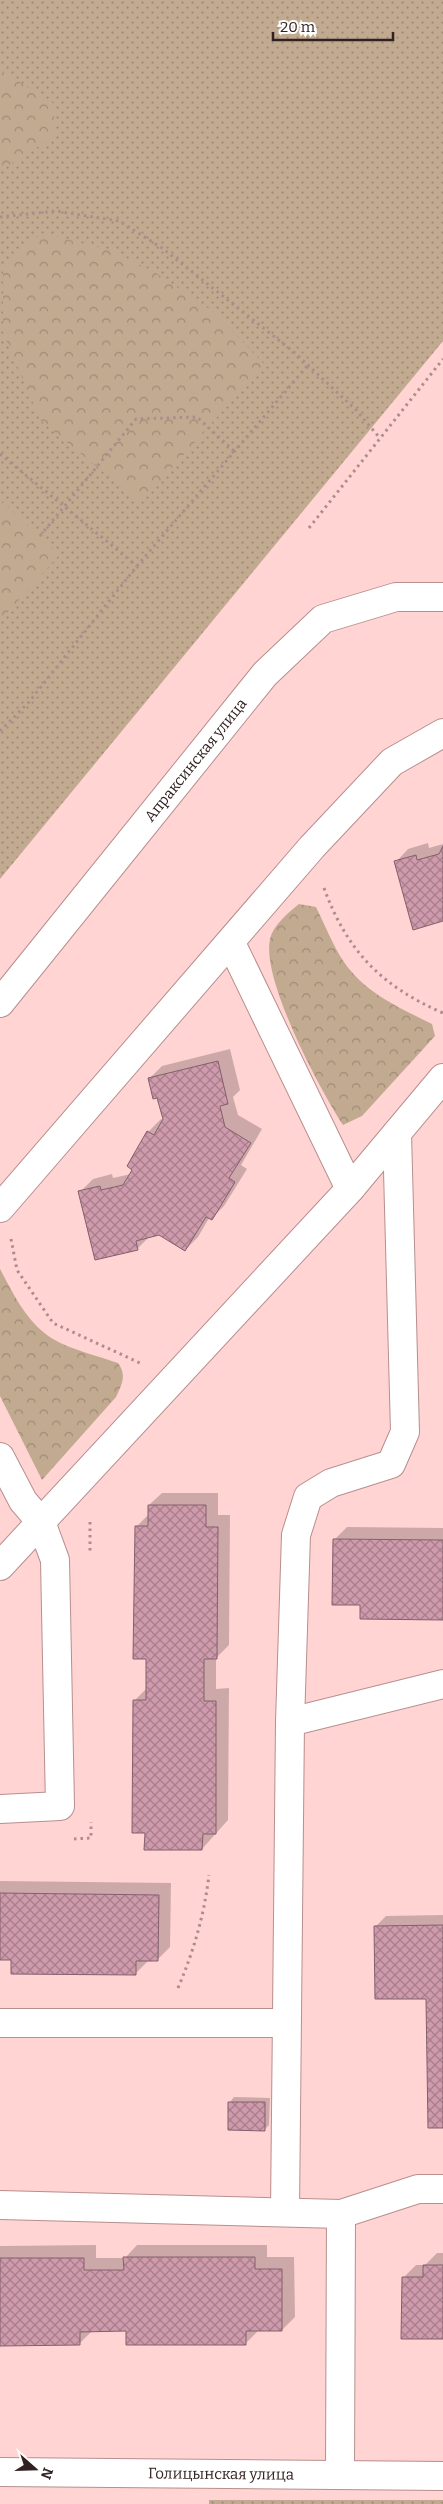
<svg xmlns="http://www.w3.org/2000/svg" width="443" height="2504" font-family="Bitter,serif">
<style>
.grass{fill:url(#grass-dots)}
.park{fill:url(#park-crowns)}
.shadow{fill:#0003}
.building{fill:url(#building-cross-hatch);stroke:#83606c}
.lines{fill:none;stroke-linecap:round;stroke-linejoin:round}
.minor-casing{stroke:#b78f8e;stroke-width:30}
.path{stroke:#ad8d8c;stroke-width:3;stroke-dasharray:2.5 4;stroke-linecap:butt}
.minor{stroke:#fff;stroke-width:28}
.labels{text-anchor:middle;stroke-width:4;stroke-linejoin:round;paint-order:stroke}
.street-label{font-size:15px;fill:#312121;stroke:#fff}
</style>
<defs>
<pattern id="grass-dots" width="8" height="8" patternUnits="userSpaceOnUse" patternTransform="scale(1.25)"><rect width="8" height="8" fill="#c2aa91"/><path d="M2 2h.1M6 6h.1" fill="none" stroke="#9e8a76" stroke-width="1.8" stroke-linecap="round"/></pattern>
<pattern id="park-crowns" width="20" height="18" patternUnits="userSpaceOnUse" patternTransform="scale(1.25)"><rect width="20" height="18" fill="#c2aa91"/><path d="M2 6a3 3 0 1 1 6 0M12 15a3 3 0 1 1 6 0" fill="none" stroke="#9e8a76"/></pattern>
<pattern id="building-cross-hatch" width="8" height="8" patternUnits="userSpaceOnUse" patternTransform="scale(1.25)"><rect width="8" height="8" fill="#ce9aac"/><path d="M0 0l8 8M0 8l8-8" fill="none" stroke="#a87d8c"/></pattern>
</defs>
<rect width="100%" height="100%" fill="#ffd4d3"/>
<!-- grass -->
<path class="grass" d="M0,0h443v341l-443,538z
M209,2500h234v4h-234z"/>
<!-- park -->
<path class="park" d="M0,70l53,33 3,32 -56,36z
M42,233l71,18 43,22 59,40 49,51 -123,139 -100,-82 -38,-88v-67z
M0,500l60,54 -60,67z
M299,904l17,3c9,18 17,39 28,55 21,31 56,46 88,62l3,12 -73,80 -19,9c-23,-35 -82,-146 -73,-186 3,-14 18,-26 29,-35z
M0,1269c14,26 27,54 53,70 19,11 45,17 65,24 9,12 4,21 -2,34l-74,83 -42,-84z"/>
<!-- shadow -->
<path class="shadow" d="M428,843l1,5 14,-4v76l-47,-58 12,-13z
M230,1049l10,41 -7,7 5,18 24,14 -21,36 6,4 -23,37 -13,13 -2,-1 -11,19 -13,13 -26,-16 -9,2 -12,12 -58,-56 13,-13 19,-5 1,4 18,-4 17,-42 13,-13 4,3 -7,-26 -9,-17 13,-13z
M162,1493h56v22h12l-1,130 -13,13v31l13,-1 -1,132 -26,29 -56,-17 -12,-131 13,-13v-30l-11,-131 13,-13v-9z
M347,1527l96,1v91l-82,-15 -27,-64z
M0,1881l171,2 -1,64 -13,13 -9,1 -13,13 -135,-15z
M443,1915v211l-16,-129 -52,-70 11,-11z
M234,2097l36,1 -1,27 -5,5 -34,-28z
M96,2245v13h29l12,-13h130v12h27l1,60 -13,13 -24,1 -12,12 -118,-13 -36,1 -13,13 -79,1v-99z
M437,2253h6v84l-40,-59 13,-13h9z"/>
<!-- building -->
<path class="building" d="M443,846v75l-30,9 -19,-69 22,-6 1,5 22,-6z
M218,1061l10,43 -8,2 5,21 26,16 -22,35 6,4 -18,30 -5,8 -6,-3 -21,34 -26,-16 -23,6 2,9 -43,10 -17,-69 22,-5 1,4 22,-5 9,-15 -5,-4 20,-35 7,4 9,-16 -6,-21 -4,1 -5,-21z
M148,1505h58v22h12l-1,132h-13v42h12v133h-13l-1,16h-58l1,-17h-13l1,-133h13v-41h-13l2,-133h13z
M333,1539l110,1v80l-83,-1v-14h-28z
M0,1893l159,2 -1,66h-22v14l-125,-1v-14h-11z
M443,1925v203h-15l-2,-129h-51l-1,-73z
M228,2102h37v29l-37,-1z
M123,2257h132v12h27v62h-36v14h-120v-14l-46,1v13l-80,1v-88h84v12h40z
M423,2265h20v74h-42l1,-62h21z"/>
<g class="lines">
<!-- minor casing -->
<g class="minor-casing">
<g id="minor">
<path d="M231,943l119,246"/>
<path id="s1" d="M0,1003l265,-329 58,-55 73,-22h47"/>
<path d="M0,1208l312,-361 80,-85 51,-29"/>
<path d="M0,1457l23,44 18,21 14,38 5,246 -60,3"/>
<path d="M0,1566l350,-377 93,-111"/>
<path d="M290,1722l6,-187 12,-38 23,-14 60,-19 14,-32 -8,-299"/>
<path d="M0,2023h286"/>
<path d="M0,2205l341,9 77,-25h25"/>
<path d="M285,2211l5,-489 153,-38"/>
<path id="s2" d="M0,2472l443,4"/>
<path d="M340,2475l1,-261"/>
</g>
</g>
<!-- path -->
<path class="path" d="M0,217l56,-6 63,10 43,27 133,105 61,57 23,27
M0,454l137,112
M309,528l134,-169
M40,536l96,-117 61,-2 37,34
M0,731l29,-29 108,-136 171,-201
M324,888c23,63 57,98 119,125
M11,1239l6,31 36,53 87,40
M90,1522v29
M74,1839l17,-1v-16
M178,1988c16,-38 26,-72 31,-113"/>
<!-- minor -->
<use href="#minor" class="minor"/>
</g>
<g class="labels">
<!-- street labels -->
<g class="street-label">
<text dy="5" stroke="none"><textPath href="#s1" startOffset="312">Апраксинская улица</textPath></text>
<text dy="5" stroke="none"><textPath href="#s2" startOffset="221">Голицынская улица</textPath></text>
</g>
</g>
<!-- north arrow -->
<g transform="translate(35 2469) rotate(110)" stroke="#ffffff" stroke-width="4" paint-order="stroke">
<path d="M0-4L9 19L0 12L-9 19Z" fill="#312121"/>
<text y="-8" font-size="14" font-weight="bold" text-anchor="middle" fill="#312121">N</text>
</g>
<!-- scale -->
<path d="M273 32v8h120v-8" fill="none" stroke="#312121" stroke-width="2.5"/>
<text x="280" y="32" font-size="15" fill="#312121" stroke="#ffffff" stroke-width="4" paint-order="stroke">20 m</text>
</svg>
